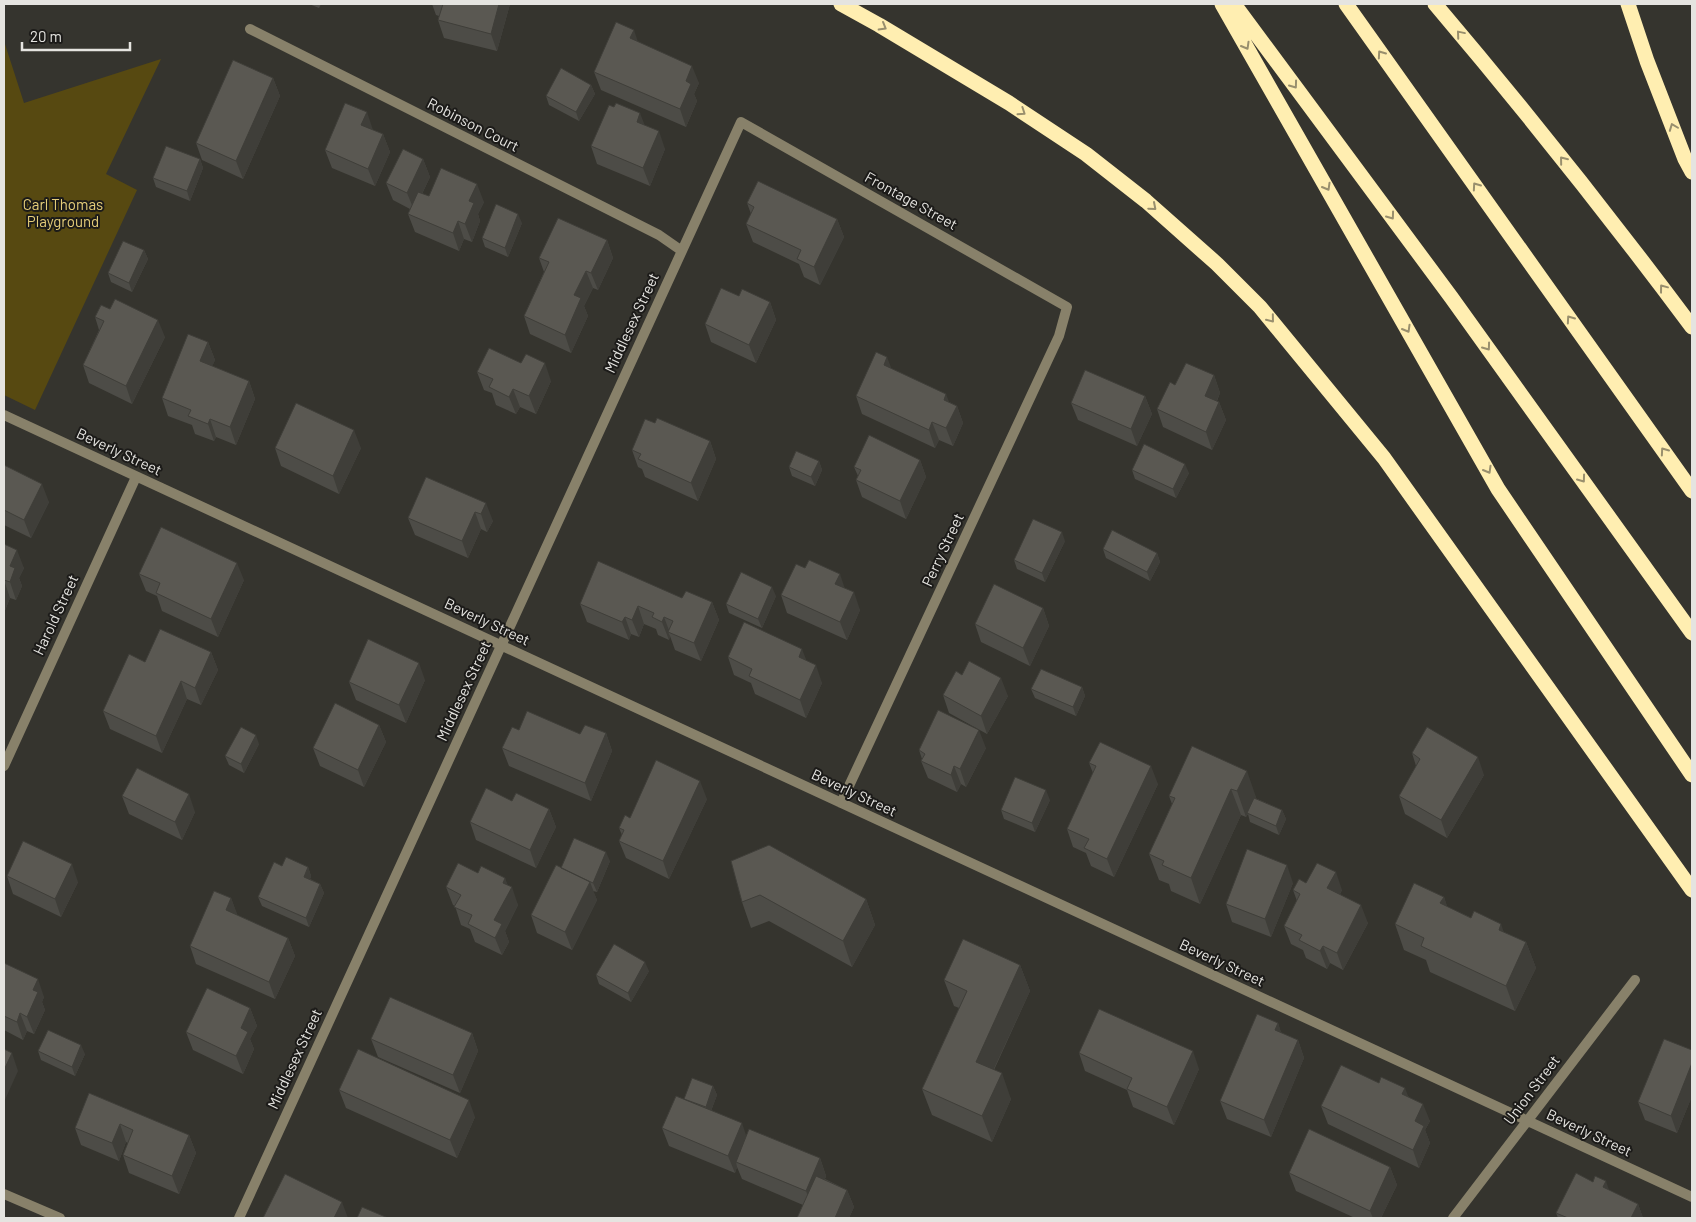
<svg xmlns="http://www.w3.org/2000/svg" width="1696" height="1222" font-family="Barlow,sans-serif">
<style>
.green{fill:#574911}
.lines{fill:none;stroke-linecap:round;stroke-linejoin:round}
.street{stroke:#88816a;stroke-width:10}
.highway{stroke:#ffeeb1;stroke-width:15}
.wall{fill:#4d4c47}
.shaded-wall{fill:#3f3e39}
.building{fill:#5a5852;stroke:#3f3e39}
.oneway{stroke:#998f6d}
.labels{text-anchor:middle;stroke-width:4;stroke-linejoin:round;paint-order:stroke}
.street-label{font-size:15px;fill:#e5e4e0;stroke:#1c1b19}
.park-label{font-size:15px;fill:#e6ce79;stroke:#1c1b19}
</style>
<rect width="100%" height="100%" fill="#35342e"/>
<!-- green -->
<path class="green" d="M4,41l20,62 137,-44 -55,115 31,16 -102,220 -31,-15z"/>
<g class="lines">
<!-- street -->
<path class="street" d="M250,29l409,206 23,16
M4,415l1688,782
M4,766l132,-289
M4,1194l56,24
M239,1218l502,-1096 326,185 -8,29 -218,467
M1453,1218l182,-238"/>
<!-- highway -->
<path class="highway" d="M841,4l38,21 130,78 77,51 60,47 71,63 43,43 124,151 308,432
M1222,4l276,485 194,286
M1234,4l217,293 241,336
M1346,4l346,487
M1435,4c89,105 175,213 257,323
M1628,4l19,57 38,98 7,13"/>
</g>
<!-- wall -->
<path class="wall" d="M309,4h12l-2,4z
M432,4h78l-13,47 -53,-13 -6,-18 1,-4 -3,-1z
M638,42l61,41 -5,11 3,7 -11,26 -85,-37 -7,-18z
M273,78l7,18 -37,83 -41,-19 -6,-17z
M591,85l4,9 -16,27 -30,-16 -3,-9z
M645,125l20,24 -15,37 -53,-22 -6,-18z
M373,130l10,4 7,18 -15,34 -43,-18 -7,-18z
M200,159l3,9 -13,33 -34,-14 -3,-9z
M423,159l7,18 -8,17 7,2 55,6 -6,12 2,7 -8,21 -8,-3 -5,12 -44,-19 -7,-18 2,-5 -17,-9 -7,-17z
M747,203l90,16 7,18 -24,48 -16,-8 -5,-13 -46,-22 -7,-18 5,-10z
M522,223l-14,34 -23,-10 -3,-9z
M607,240l6,18 -15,32 -5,-2 -9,18 4,10 -17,37 -41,-19 -6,-18 20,-44 -5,-14z
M144,250l4,9 -16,33 -21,-10 -3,-9z
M739,296l31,6 6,18 -20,43 -45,-21 -6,-18z
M95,317l70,20 -33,67 -43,-21 -6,-18 16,-35z
M208,342l7,18 -3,6 37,15 6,18 -19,46 -20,-8 -2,4 -19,-7 -3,-9 -24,-9 -6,-18z
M892,369l57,33 8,4 6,17 -10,23 -14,-6 -4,8 -73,-34 -6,-18z
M477,372l74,9 -15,33 -16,-7 -4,7 -20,-9 -4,-12 -8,-3z
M1214,375l6,18 -3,8 2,1 7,18 -14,30 -49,-23 -6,-18 18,-24z
M1145,396l7,18 -15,32 -59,-26 -7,-17z
M655,423l55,18 6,18 -18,42 -53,-24 -3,-8 -4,-2 -6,-17z
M275,448h86l-22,46 -58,-28z
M920,460l6,17 -20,42 -44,-22 -6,-17 2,-4 -4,-9z
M819,461l3,9 -7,16 -23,-10 -3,-9z
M4,465l45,37 -18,36 -27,-13z
M1132,470l57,3 -13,25 -41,-19z
M426,477l67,44 -6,11 -6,-3 -13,29 -53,-23 -7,-17z
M1065,541l-20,41 -28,-13 -3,-9z
M4,544l20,24 -5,10 3,8 -6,14 -6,-2 -6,15z
M1103,549l54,4 3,9 -10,19 -44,-23z
M139,574l105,6 -26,57 -56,-26 -5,-15 -11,-5z
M845,588l15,22 -13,30 -60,-27 -6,-18z
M776,596l-14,32 -33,-15 -3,-9z
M682,598l30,4 7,18 -18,41 -26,-11 -5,-14 -1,4 -11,-5 -2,-6 -12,-5 -5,13 -8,-3 -2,6 -42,-18 -7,-18z
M1043,608l6,18 -19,40 -49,-24 -6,-18z
M211,652l7,18 -17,35 -14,-6 -25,54 -52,-24 -7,-18 42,-49z
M728,657l78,3 16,23 -16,35 -51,-24 -4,-11 -17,-8z
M962,675l46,21 -21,38 -38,-21 -6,-18z
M425,680l-19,43 -50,-23 -7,-18z
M1082,687l3,9 -9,20 -41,-18 -4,-9z
M379,725l7,17 -22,45 -44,-21 -7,-18z
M519,730l61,4 26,-1 6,18 -21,50 -82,-35 -7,-18z
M259,744l-15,29 -15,-8 -4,-9z
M1192,746l64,51 -1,1 27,12 4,9 -7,16 -29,-13 -2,-8 -2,3 -5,-2 -41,89 -29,-13 -2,-7 -10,-4 -10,-26 23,-50 -3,-8z
M986,748l-20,39 -5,-3 -4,8 -29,-14 -7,-17 1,-2 -3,-9z
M1412,753l72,22 -37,63 -42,-24 -6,-18 17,-30z
M1089,763l69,21 -44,93 -23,-11 -5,-13 -13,-6 -6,-18 26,-56z
M122,796l73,16 -13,28 -53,-26z
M707,799l-38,80 -43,-21 -7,-17 3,-6 -3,-7 11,-10z
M1050,800l-15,32 -31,-13 -3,-9z
M512,801l37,8 7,18 -20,41 -60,-28 -6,-18z
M610,861l-13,31 -4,-1 4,9 -25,50 -35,-17 -6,-18 30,-47z
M731,861l135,38 9,26 -23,42 -83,-46 -18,7 -9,-26z
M282,866l26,1 3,9 -1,3 10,5 4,9 -15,34 -47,-21 -4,-9z
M478,873l27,5 2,7 11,20 -13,26 4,11 -7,13 -27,-13 -5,-13 -9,-4 -6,-19 -2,-1 -7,-18z
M7,876l71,6 -17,35 -48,-23z
M1293,883l-22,54 -39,-15 -6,-18z
M1306,883l36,7 -2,4 28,29 -25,47 -13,-7 -3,6 -21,-11 -3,-8 -12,-6 -7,-18 13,-25 -4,-11z
M1444,897l3,10 79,35 10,26 -21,43 -85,-39 -4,-12 -22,-10 -9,-26z
M231,898l6,17 51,23 7,18 -20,43 -79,-35 -6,-18z
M4,963l40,34 -2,5 3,8 -11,24 -7,-3 -4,9 -19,-10z
M1020,965l10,26 -36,79 17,29 -19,43 -60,-27 -10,-26 37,-81 -5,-2 -10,-26z
M649,971l-18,31 -32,-18 -3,-9z
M250,1008l7,18 -7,13 4,10 -11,25 -50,-24 -7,-18z
M1278,1023l3,10 17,7 6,18 -33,79 -44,-18 -7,-18z
M472,1033l6,18 -18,42 -82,-36 -7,-18z
M1692,1050v46l-15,37 -32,-13 -7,-18z
M38,1051l47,3 -10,22 -34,-16z
M1079,1053l120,16 -25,56 -41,-18 -6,-17 -42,-19z
M713,1086l4,9 -6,16 35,25 74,22 6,18 -1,3 22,11 7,17 -5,11h-52l6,-13 -61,-26 -5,-12 -2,6 -66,-27 -7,-18 23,-29z
M339,1090l136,27 -18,41 -111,-50z
M89,1093l100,42 7,18 -17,41 -50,-21 -6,-18 5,-12 -2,-1 -7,19 -38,-16 -6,-17z
M1408,1096l22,25 -5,9 5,13 -11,25 -91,-44 -7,-18z
M1390,1167l7,18 -16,33h-26l-59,-27 -7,-18z
M1609,1190l29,14 5,14h-85l-2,-5z"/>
<!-- shaded-wall -->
<path class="shaded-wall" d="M499,4h11l-13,47 -6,-17z
M634,30l6,18 -10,-10z
M692,66l7,17 -5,11 3,7 -11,26 -6,-18 6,-28z
M273,78l7,18 -37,83 -7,-18z
M591,85l4,9 -16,27 -3,-9z
M367,112l6,18 -12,-5z
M640,113l7,18 -10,-9z
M659,131l6,18 -15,37 -7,-18z
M383,134l7,18 -15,34 -7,-17z
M200,159l3,9 -13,33 -3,-10z
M423,159l7,18 -16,33 -7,-17z
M477,184l7,18 -6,12 2,7 -8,21 -7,-18 4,-23z
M518,214l4,9 -14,34 -3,-9z
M837,219l7,18 -24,48 -6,-18z
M458,221l6,18 -5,12 -6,-18z
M607,240l6,18 -15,32 -7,-17z
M144,250l4,9 -16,33 -3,-9z
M586,271l7,17 -9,18 4,10 -17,37 -6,-18 9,-40z
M770,302l6,18 -20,43 -7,-18z
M158,320l7,17 -33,67 -6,-18z
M208,342l7,18 -8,19 -7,-18z
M887,357l7,18 -10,-10z
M545,363l6,18 -15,33 -7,-18z
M1214,375l6,18 -9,21 -6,-18z
M249,381l6,18 -19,46 -6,-18z
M513,389l7,18 -4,7 -7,-17z
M946,394l7,18 -9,-12z
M1145,396l7,18 -15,32 -6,-17z
M1219,402l7,18 -14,30 -6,-18z
M957,406l6,17 -10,23 -7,-18z
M210,419l6,18 -2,4 -6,-17z
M932,422l7,18 -4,8 -6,-18z
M354,430l7,18 -22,46 -6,-18z
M710,441l6,18 -18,42 -7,-18z
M920,460l6,17 -20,42 -6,-18z
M819,461l3,9 -7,16 -4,-9z
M1185,464l4,9 -13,25 -3,-9z
M42,484l7,18 -18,36 -7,-18z
M486,503l7,18 -6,11 -6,-18z
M475,512l6,17 -13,29 -6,-17z
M1062,532l3,9 -20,41 -3,-9z
M17,550l7,18 -5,10 3,8 -6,14 -6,-18v-16z
M1157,553l3,9 -10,19 -3,-9z
M237,563l7,17 -26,57 -7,-18z
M840,574l6,18 -11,-8z
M4,580l6,18 -6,15z
M772,587l4,9 -14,32 -4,-9z
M854,592l6,18 -13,30 -7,-18z
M712,602l7,18 -18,41 -7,-18z
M638,606l6,18 -5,13 -7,-17z
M1043,608l6,18 -19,40 -7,-18z
M625,617l6,17 -2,6 -7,-18z
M664,617l6,16 -2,-1 2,4 -1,4 -7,-18z
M802,649l7,18 -10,-10z
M211,652l7,18 -17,35 -6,-17z
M419,663l6,17 -19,43 -7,-18z
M816,665l6,18 -16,35 -6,-18z
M1001,678l7,18 -21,38 -6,-18z
M181,681l6,18 -25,54 -6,-17z
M1082,687l3,9 -9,20 -3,-9z
M379,725l7,17 -22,45 -6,-17z
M979,730l7,18 -20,39 -6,-18z
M606,733l6,18 -21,50 -6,-18z
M256,735l3,9 -15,29 -3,-9z
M1478,757l6,18 -37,63 -6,-18z
M954,766l7,18 -4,8 -6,-17z
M1151,766l7,18 -44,93 -7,-18z
M1247,771l9,26 -10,20 -9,-26z
M700,781l7,18 -38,80 -6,-18z
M1231,789l10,26 -41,89 -9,-26z
M1046,790l4,10 -15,32 -3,-9z
M189,794l6,18 -13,28 -7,-18z
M549,809l7,18 -20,41 -6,-18z
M1282,810l4,9 -7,16 -3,-9z
M606,852l4,9 -13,31 -4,-9z
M72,864l6,18 -17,35 -6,-18z
M1287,865l6,18 -22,54 -6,-18z
M308,867l3,9 -3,10 -4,-9z
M1336,872l6,18 -8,15 -7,-17z
M505,878l5,13 2,-4 6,18 -13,26 4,11 -7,13 -7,-17 -1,-18 9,-37z
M590,882l7,18 -25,50 -7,-18z
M320,884l4,9 -15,34 -3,-9z
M1444,897l9,26 -13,-20z
M231,898l7,18 -12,-6z
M866,899l9,26 -23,42 -9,-26z
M1361,905l7,18 -25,47 -6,-17z
M1501,924l9,26 -11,-20z
M288,938l7,18 -20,43 -6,-17z
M1526,942l10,26 -21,43 -9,-25z
M1323,946l7,17 -3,6 -7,-18z
M645,962l4,9 -18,31 -3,-9z
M1020,965l10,26 -45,97 -9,-26z
M38,979l6,18 -2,5 3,8 -11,24 -7,-17 6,-27z
M250,1008l7,18 -7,13 4,10 -11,25 -7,-18 5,-28z
M20,1013l7,18 -4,9 -6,-18z
M1278,1023l6,18 -9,-11z
M472,1033l6,18 -18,42 -7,-18z
M1298,1040l6,18 -33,79 -7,-17z
M81,1045l4,9 -10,22 -3,-9z
M1193,1051l6,18 -25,56 -7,-18z
M12,1053l6,18 -14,31v-32z
M1692,1063v33l-15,37 -6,-17z
M1002,1073l9,26 -19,43 -10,-26z
M713,1086l4,9 -8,21 -3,-9z
M1405,1088l7,18 -10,-12z
M469,1100l6,17 -18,41 -7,-18z
M1423,1104l7,17 -5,9 5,13 -11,25 -6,-18 2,-29z
M742,1123l6,18 -12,21 1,5 -2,6 -7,-17z
M120,1124l6,18 -7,19 -7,-18z
M189,1135l7,18 -17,41 -7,-18z
M820,1158l6,18 -13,33 -7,-18z
M1390,1167l7,18 -16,33h-8l-3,-7z
M1606,1181l6,18 -9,-12z
M847,1190l7,17 -5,11h-14z
M342,1202l6,16h-14z
M1638,1204l5,14h-12z"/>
<!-- building -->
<path class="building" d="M443,4h56l-8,30 -53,-14z
M616,22l18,8 -4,8 62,28 -6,15 5,3 -11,25 -86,-37z
M233,60l40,18 -37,83 -40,-18z
M561,68l30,17 -15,27 -30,-16z
M345,103l22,9 -6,13 22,9 -15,35 -43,-19z
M616,103l24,10 -3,9 22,9 -16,37 -52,-22 18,-41 5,2z
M166,146l34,13 -13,32 -34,-13z
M403,149l20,10 -16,34 -21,-10z
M441,168l36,16 -8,17 5,2 -9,21 -7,-3 -5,12 -45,-19 10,-22 11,4z
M758,181l79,38 -23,48 -17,-8 4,-9 -55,-26 8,-17 -7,-4z
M496,204l22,10 -13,34 -23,-10z
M558,218l49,22 -16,33 -5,-2 -12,24 7,3 -16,37 -41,-19 25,-54 -10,-4z
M123,241l21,9 -15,33 -21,-10z
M721,288l18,8 3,-7 28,13 -21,43 -44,-21z
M115,299l43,21 -32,66 -43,-21 21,-44 -9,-4 6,-12 9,4z
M188,334l20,8 -8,19 49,20 -19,46 -20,-8 -2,5 -20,-8 3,-6 -29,-12z
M489,348l32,15 5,-9 19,9 -16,33 -16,-7 -4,8 -20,-10 4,-8 -16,-7z
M876,352l11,5 -3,8 62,29 -2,6 13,6 -11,22 -14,-6 -3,8 -73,-34z
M1186,363l28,12 -9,21 14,6 -13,30 -49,-23 13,-27 5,3z
M1085,370l60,26 -14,33 -60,-26z
M296,403l58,27 -21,46 -58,-28z
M657,418l53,23 -19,42 -53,-24 3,-5 -9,-4 13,-31 10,4z
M869,435l51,25 -20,41 -44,-21 5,-10 -7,-3z
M1144,444l41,20 -12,25 -41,-19z
M796,451l23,10 -8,16 -22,-10z
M4,465l38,19 -18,36 -20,-10z
M426,477l60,26 -5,11 -6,-2 -13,29 -54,-23z
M1033,519l29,13 -20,41 -28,-13z
M161,527l76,36 -26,56 -55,-26 4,-10 -21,-9z
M1112,530l45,23 -10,19 -44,-23z
M4,544l13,6 -7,16 5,2 -5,14 -6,-2z
M809,560l31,14 -5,10 19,8 -14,30 -59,-27 15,-31 9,4z
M598,561l84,37 4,-7 26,11 -18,41 -26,-11 5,-11 -9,-4 -2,5 -10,-5 2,-4 -16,-7 -6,14 -7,-3 -3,5 -42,-18z
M741,572l31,15 -14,32 -32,-15z
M994,584l49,24 -20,40 -48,-24z
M744,622l58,27 -3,8 17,8 -16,35 -51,-24 3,-7 -24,-12z
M160,629l51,23 -16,36 -14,-7 -25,55 -53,-25 26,-57 16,8z
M368,639l51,24 -20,42 -50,-23z
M969,661l32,17 -20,38 -38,-21 13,-24 6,4z
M1041,669l41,18 -9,20 -42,-18z
M335,703l44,22 -21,45 -45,-22z
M938,710l41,20 -19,39 -6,-3 -3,9 -30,-14 4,-7 -6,-4z
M527,711l53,23 5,-9 21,8 -21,50 -83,-35 10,-21 7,3z
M241,727l15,8 -15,29 -16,-8z
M1427,727l51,30 -37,63 -42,-24 21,-37 -8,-6z
M1100,742l51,24 -44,93 -23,-11 5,-9 -22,-10 29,-63 -7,-3z
M1192,746l55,25 -10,20 -6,-2 -40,89 -29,-13 2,-4 -15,-7 26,-56 -6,-2z
M656,760l44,21 -37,80 -44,-20 5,-11 -5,-2 6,-13 5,3z
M137,768l52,26 -14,28 -53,-26z
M1015,777l31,13 -14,33 -31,-13z
M486,788l26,13 4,-8 33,16 -19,41 -60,-28z
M1254,798l28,12 -6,16 -29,-13z
M574,838l32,14 -13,31 -32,-15z
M23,841l49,23 -17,35 -48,-23z
M769,845l97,54 -23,42 -83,-46 -18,7 -11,-41z
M1247,849l40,16 -22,54 -39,-15z
M286,857l22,10 -4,10 16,7 -14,34 -48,-21 16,-35 8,4z
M458,863l20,10 3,-7 24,12 -2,5 9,4 -18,33 8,4 -7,14 -27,-14 4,-9 -18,-8 7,-12 -15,-8z
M1317,863l19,9 -9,16 34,17 -24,48 -14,-7 -3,5 -21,-11 3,-5 -18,-9 16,-32 -7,-4 6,-11 7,4z
M556,865l34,17 -25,50 -34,-17z
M1414,883l30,14 -4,6 31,15 3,-7 27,13 -2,6 27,12 -20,44 -85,-40 3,-8 -29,-14z
M214,891l17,7 -5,12 62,28 -19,44 -79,-36z
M963,939l57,26 -44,97 26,11 -20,43 -60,-27 45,-98 -23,-11z
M614,944l31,18 -17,31 -32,-18z
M4,963l34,16 -5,11 5,2 -11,25 -7,-4 -3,9 -13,-6z
M207,988l43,20 -9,20 7,4 -12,24 -50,-24z
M390,997l82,36 -19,42 -82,-36z
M1099,1009l94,42 -26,56 -40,-18 5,-11 -53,-25z
M1257,1014l21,9 -3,7 23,10 -34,80 -44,-19z
M48,1030l33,15 -9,22 -34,-16z
M1664,1039l28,11v13l-21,53 -33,-14z
M4,1049l8,4 -8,17z
M358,1049l111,51 -19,40 -111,-50z
M1341,1065l38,18 2,-6 24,11 -3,6 21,10 -8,17 9,5 -11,24 -92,-44z
M692,1078l21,8 -7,21 -22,-8z
M89,1093l100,42 -17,41 -49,-21 10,-25 -13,-6 -8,19 -37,-15z
M676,1096l66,27 -14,33 -66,-28z
M749,1129l71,29 -14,33 -70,-29z
M1309,1129l81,38 -20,44 -81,-38z
M1576,1173l17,9 2,-6 11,5 -3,6 35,17 -7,14h-63l-12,-5z
M285,1174l57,28 -8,16h-71z
M816,1176l31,14 -12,28h-38z
M362,1207l26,11h-31z"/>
<!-- one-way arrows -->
<defs><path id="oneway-chevron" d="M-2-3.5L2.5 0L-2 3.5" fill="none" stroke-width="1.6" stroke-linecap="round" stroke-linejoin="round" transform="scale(1.25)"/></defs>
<g class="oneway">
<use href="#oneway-chevron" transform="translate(883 27) rotate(30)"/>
<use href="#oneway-chevron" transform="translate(1460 34) rotate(-130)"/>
<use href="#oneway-chevron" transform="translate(1246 46) rotate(60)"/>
<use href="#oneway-chevron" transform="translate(1381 54) rotate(-125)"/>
<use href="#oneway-chevron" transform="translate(1294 85) rotate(54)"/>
<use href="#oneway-chevron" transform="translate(1022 112) rotate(34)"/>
<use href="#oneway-chevron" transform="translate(1673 127) rotate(-111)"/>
<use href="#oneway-chevron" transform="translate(1563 160) rotate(-129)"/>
<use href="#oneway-chevron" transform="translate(1476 186) rotate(-125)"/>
<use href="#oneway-chevron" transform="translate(1327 187) rotate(60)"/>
<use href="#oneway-chevron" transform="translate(1153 207) rotate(41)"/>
<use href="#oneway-chevron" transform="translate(1391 216) rotate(54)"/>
<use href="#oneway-chevron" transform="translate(1663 288) rotate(-127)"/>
<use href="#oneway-chevron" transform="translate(1271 319) rotate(51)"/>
<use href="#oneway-chevron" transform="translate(1570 319) rotate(-125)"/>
<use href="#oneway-chevron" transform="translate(1407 329) rotate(60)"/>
<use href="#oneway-chevron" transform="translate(1487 347) rotate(54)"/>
<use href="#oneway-chevron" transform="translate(1664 451) rotate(-125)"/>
<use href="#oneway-chevron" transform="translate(1488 470) rotate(60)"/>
<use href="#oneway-chevron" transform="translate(1582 479) rotate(54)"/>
</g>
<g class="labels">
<!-- street labels -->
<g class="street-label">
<text transform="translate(473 125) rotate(27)" y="5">Robinson Court</text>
<text transform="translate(911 201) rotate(29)" y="5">Frontage Street</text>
<text transform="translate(632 323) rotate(-65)" y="5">Middlesex Street</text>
<text transform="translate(119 452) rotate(25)" y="5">Beverly Street</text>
<text transform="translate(943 550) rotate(-65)" y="5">Perry Street</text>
<text transform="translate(56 615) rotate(-65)" y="5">Harold Street</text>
<text transform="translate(487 622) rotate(25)" y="5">Beverly Street</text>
<text transform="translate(464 691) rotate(-65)" y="5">Middlesex Street</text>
<text transform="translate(854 793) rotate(25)" y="5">Beverly Street</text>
<text transform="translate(1222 963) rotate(25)" y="5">Beverly Street</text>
<text transform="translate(295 1059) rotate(-65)" y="5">Middlesex Street</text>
<text transform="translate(1532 1090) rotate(-53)" y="5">Union Street</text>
<text transform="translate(1589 1133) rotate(25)" y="5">Beverly Street</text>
</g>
<!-- park labels -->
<g class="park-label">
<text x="63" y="210">Carl Thomas<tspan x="63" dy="17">Playground</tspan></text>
</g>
</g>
<!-- border -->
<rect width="1696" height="1222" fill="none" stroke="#e5e4e0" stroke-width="10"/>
<!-- scale -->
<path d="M22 42v8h108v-8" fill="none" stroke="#e5e4e0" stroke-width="2.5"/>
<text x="30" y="42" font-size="15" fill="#e5e4e0" stroke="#1c1b19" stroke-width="4" paint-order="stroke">20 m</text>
</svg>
